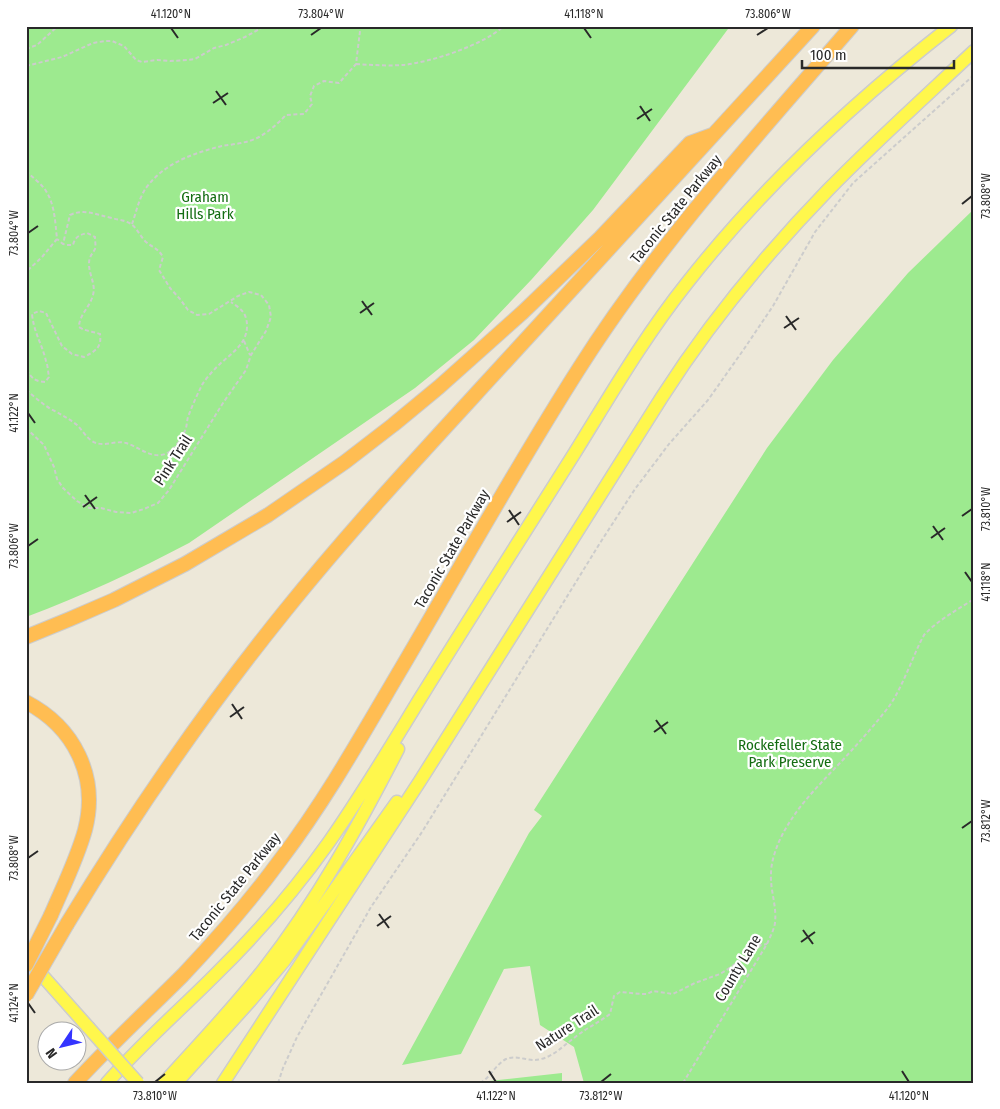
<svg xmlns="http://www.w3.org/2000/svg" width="1000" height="1109" font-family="'Fira Sans Condensed',sans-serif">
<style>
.green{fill:#9dea8f}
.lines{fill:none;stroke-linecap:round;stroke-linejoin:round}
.primary-casing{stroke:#ccc;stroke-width:15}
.motorway-casing{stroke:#ccc;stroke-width:16}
.path{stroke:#ccc;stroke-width:2;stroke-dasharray:4 2.5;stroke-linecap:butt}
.primary{stroke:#fff74c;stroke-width:12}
.motorway{stroke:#ffbd52;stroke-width:14}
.primary-bridge-casing{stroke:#ccc;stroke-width:15;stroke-linecap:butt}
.motorway-bridge-casing{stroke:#ccc;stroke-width:16;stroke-linecap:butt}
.primary-bridge{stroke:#fff74c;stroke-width:12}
.motorway-bridge{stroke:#ffbd52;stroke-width:14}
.ticks{fill:none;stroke:#292929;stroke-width:2}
.labels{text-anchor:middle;stroke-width:4.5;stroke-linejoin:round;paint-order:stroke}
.park-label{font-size:15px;fill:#146d12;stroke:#fff}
.street-label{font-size:15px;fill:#292929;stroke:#fff}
.neatline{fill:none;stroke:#292929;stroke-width:2}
.ticks-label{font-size:12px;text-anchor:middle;fill:#292929}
</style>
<rect width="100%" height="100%" fill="#ede8d9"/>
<!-- green -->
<path class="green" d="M26,26h700l2,3 -135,181 -61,69 -58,61 -59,48 -226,155c-53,28 -107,53 -163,74z
M974,209v874h-390l-10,-36 -34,-22 -10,-59 -26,3 -43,85 -59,11 127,-232 13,-17 -8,-6 233,-362 66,-88 75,-87z
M562,1073v10h-74l1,-2z"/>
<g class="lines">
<!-- primary casing -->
<g class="primary-casing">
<path id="primary" d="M33,965l55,62
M107,1083c33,-38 71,-71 107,-107 42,-41 81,-86 115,-134 33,-47 62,-96 92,-145 50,-81 102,-162 153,-243 36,-58 70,-117 113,-171 76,-97 167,-181 264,-257
M164,1083c34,-38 69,-74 100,-114 53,-68 95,-144 134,-220
M176,1083l74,-82 34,-40 113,-159
M223,1083l197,-302 242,-384c48,-75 105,-144 166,-207 47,-48 97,-93 146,-139"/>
</g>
<!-- motorway casing -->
<g class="motorway-casing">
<path id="motorway" d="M26,637l44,-18 44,-19 71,-36 83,-49 77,-53 48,-37 46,-38 84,-75 77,-74 90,-95 22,-8
M26,702c48,25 73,74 59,128 -8,29 -22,57 -34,85
M67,924c66,-109 138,-214 218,-313 70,-87 147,-169 222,-251 102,-111 204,-222 306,-334
M75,1083c35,-38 72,-72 108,-108 35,-37 68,-75 98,-116 44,-58 80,-122 117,-185 60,-102 118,-207 182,-307 78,-123 177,-231 272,-341"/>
</g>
<!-- path -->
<path class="path" d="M26,49l11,-4 21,-19
M356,64c16,1 32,2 47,1 29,-3 80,-20 101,-39
M26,66l36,-9 31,-14 12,-2h7l12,5 12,14 6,2 15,-2 13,1 17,-1 8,-1 19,-11 12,-3 19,-8 20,-11
M26,171c6,6 13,11 18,17 11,15 11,33 13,51l-15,18 -16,15
M132,224c4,-11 7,-26 14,-36 18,-25 48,-35 76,-42 12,-2 26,-3 37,-9 11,-6 19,-14 27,-22l18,-1 8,-10 -2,-8 4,-10 10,-5 15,2 17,-19 4,-33 -1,-5
M244,341l6,14
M26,370c7,8 7,11 19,12l4,-5c-1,-5 -1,-11 -3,-16 -4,-17 -12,-28 -14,-47l7,-3 7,2 16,33 10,8 12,3c11,-6 18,-9 16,-23 -8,-3 -13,-2 -21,-7 0,-12 11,-20 14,-32 3,-11 -4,-20 -4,-31 0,-8 3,-9 6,-15 1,-3 0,-8 0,-12l-8,-4c-8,2 -12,4 -14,12h-6l-4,-1
M26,390c8,6 16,14 25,19 9,5 17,9 26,16 5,5 9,12 15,16 10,7 23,-1 34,2 13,4 25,16 39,11 9,-3 18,-17 21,-26 1,-4 1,-8 2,-11 4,-11 9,-22 14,-32 3,-5 7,-10 12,-15 12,-14 33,-23 33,-44 0,-5 -1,-10 -4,-14 -3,-4 -8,-7 -12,-10
M26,428l18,17 10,22 3,12 6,9 14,13 12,7h12l15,4 15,1 13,-4 14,-6 11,-13 54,-87 23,-33 5,-15 15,-24 5,-14 -2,-12 -8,-10 -12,-3 -11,4 -29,18 -12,1 -9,-5 -8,-11 -10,-11 -11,-18 4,-13c-5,-9 -10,-9 -17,-15 -6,-6 -9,-14 -15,-18 -6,-4 -13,-4 -19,-6 -16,-3 -27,-10 -42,-3l-7,29 -6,-5
M278,1083l5,-15 14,-31 74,-130 51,-75 178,-289 35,-54 34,-45 39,-44 36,-51 29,-43 42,-74 38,-49 121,-108
M480,1083c11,-6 15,-18 26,-24 12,-5 23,4 35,0 13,-3 22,-13 33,-21 11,-9 24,-15 36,-24l4,-18 6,-4 22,2h5l6,-3 20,3 22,-11 25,-9 8,-5 28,-19 5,-5 6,-1
M683,1083l84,-139c3,-7 7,-14 8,-21 2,-17 -5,-33 -4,-49 0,-10 3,-20 7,-30 13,-31 38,-56 61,-80 17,-18 33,-36 48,-55 15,-19 25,-52 37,-74 14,-15 33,-25 50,-36"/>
<!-- primary -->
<use href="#primary" class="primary"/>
<!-- motorway -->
<use href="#motorway" class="motorway"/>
<!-- primary-bridge casing -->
<g class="primary-bridge-casing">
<path id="primary-bridge" d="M88,1027l50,56"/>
</g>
<!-- motorway-bridge casing -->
<g class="motorway-bridge-casing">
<path id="motorway-bridge" d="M26,965l25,-50
M26,995l41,-71"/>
</g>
<!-- primary-bridge -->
<use href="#primary-bridge" class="primary-bridge"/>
<!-- motorway-bridge -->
<use href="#motorway-bridge" class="motorway-bridge"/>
</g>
<!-- ticks -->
<path class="ticks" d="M171,28l7,10M584,28l7,10M311,35l10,-7M757,35l11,-7M216,91l10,14M213,103l15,-10M640,106l10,15M637,119l15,-10M962,204l10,-8M28,233l10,-7M362,301l10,14M360,313l14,-10M786,316l10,14M784,328l15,-10M28,413l7,10M85,495l10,14M83,507l14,-10M509,510l10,15M962,516l10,-7M507,522l14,-10M933,526l10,14M931,538l14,-10M28,546l10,-7M965,572l7,10M232,704l10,15M230,717l14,-10M656,720l10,14M654,732l14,-10M962,828l10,-7M28,858l10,-7M379,914l10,14M377,926l14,-10M803,930l10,14M801,942l14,-10M28,1003l7,10M489,1071l7,11M902,1071l7,11M155,1082l10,-8M601,1082l10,-8"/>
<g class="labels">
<!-- park labels -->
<g class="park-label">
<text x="205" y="202">Graham<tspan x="205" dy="17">Hills Park</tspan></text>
<text x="790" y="750">Rockefeller State<tspan x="790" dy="17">Park Preserve</tspan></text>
</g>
<!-- street labels -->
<g class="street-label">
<text transform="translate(676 209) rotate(-51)" y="5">Taconic State Parkway</text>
<text transform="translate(173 460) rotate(-57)" y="5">Pink Trail</text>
<text transform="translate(452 549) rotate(-60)" y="5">Taconic State Parkway</text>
<text transform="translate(235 887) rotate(-51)" y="5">Taconic State Parkway</text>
<text transform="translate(738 968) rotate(-59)" y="5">County Lane</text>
<text transform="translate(567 1028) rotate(-33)" y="5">Nature Trail</text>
</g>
</g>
<!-- border -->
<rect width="1000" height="1109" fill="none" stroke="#ffffff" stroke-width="55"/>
<!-- north arrow -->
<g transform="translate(62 1046) rotate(235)"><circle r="24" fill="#ffffff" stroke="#a9a9a9"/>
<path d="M0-4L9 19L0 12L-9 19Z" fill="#3434ff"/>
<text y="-8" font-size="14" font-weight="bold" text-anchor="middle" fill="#292929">N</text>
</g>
<!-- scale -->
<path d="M802 60v8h152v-8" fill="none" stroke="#292929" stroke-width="2.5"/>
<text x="810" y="60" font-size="15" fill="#292929" stroke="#ffffff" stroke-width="4" paint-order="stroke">100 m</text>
<rect x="28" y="28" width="944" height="1054" class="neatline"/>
<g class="ticks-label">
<text x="171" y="18">41.120°N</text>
<text x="321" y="18">73.804°W</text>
<text x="584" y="18">41.118°N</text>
<text x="768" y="18">73.806°W</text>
<text transform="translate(986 196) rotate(-90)" y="4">73.808°W</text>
<text transform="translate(14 233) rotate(-90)" y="4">73.804°W</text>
<text transform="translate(14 413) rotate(-90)" y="4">41.122°N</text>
<text transform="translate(986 509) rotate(-90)" y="4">73.810°W</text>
<text transform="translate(14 546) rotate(-90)" y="4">73.806°W</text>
<text transform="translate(986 582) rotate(-90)" y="4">41.118°N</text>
<text transform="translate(986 821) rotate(-90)" y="4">73.812°W</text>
<text transform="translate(14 858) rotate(-90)" y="4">73.808°W</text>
<text transform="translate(14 1003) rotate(-90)" y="4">41.124°N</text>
<text x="155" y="1100">73.810°W</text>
<text x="496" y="1100">41.122°N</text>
<text x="601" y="1100">73.812°W</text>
<text x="909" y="1100">41.120°N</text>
</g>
</svg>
